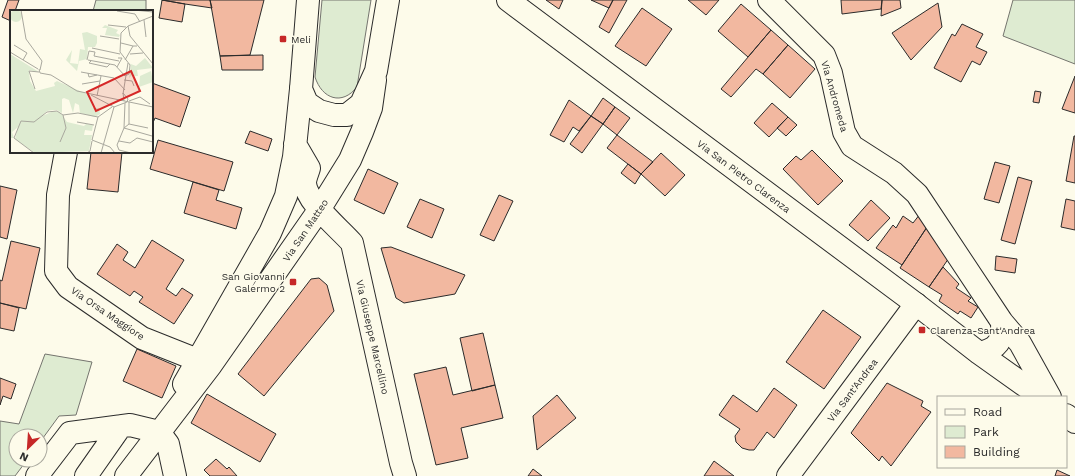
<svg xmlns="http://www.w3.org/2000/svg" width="1075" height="476" font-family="'Work Sans',sans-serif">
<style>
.green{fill:#deebd1;stroke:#74746e}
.building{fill:#f2b8a0;stroke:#2b2b2b}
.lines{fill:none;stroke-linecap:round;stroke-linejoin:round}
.minor-casing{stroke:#2b2b2b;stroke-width:24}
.major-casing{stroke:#2b2b2b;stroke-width:24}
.minor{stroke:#fdfbea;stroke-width:22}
.major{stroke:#fdfbea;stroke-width:22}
.poi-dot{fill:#c62828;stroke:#fdfbea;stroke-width:1.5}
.labels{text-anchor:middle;stroke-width:3;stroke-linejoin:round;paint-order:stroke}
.poi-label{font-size:10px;fill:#2b2b2b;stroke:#fdfbea;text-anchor:start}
.street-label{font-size:10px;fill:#2b2b2b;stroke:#fdfbea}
.inset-road{fill:none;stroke:#a9a89e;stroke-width:1}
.view{fill:#d62828;fill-opacity:0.15;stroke:#d62828;stroke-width:2}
.inset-edge{fill:none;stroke:#2b2b2b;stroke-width:2}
</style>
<rect width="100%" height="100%" fill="#fdfbea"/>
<!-- green -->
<path class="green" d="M96,0h50v11h-53z
M322,0h49l-14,87c-15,19 -35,12 -42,-10z
M1013,0h62v64l-72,-28z
M45,354l47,8 -16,53 -17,1 -19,26v-6h-24v24h11l-12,16h-15v-55l19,3z"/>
<!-- building -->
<path class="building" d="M8,0h11l-4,11h-4v10l-9,-4z
M162,0h48l2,8 -27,-4z
M162,0l23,4 -3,18 -23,-4z
M210,0h54l-14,55 -30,1z
M546,0h17l-4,9z
M591,0h22l-4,8z
M613,0h14l-18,33 -10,-6z
M688,0h31l-13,15z
M841,0h41l-1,9 -39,5z
M882,0h18l1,8 -20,8z
M938,3l4,24 -31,33 -19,-27z
M741,4l30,26 -23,27 -30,-26z
M642,8l30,21 -26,37 -31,-20z
M962,24l21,10 -7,13 11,5 -7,13 -8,-4 -11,21 -27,-14 18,-34 3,2z
M771,30l17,15 -25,29 -7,-5 -25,28 -10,-8z
M788,45l27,24 -25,29 -27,-24z
M263,55v15h-41l-2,-14z
M1075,76v37l-13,-4z
M152,83l38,14 -10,30 -25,-9 -3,7z
M1035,91l6,1 -2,11 -6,-1z
M603,98l12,9 -12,17 -12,-8z
M569,100l22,16 -12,15 -6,-4 -9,15 -14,-7z
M772,103l16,14 -19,20 -15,-14z
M615,107l15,11 -13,17 -14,-11z
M591,116l12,8 -21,29 -12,-9z
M788,117l9,8 -11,11 -9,-8z
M250,131l22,8 -4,12 -23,-8z
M617,135l36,27 -12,12 -34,-26z
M1074,136h1v47l-9,-2z
M158,140l75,22 -9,29 -74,-22z
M812,150l31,31 -25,24 -35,-36 13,-13 5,4z
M91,152h31l-4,40 -31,-3z
M661,153l24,22 -20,21 -24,-22z
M995,162l15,4 -11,37 -15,-4z
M628,164l13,10 -6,10 -14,-11z
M368,169l30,14 -14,31 -30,-14z
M1018,177l14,4 -17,63 -14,-4z
M193,182l26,8 -3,10 26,8 -6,21 -52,-16z
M0,186l17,4 -10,49 -7,-2z
M499,195l14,6 -19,40 -14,-6z
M420,199l24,10 -12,29 -25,-11z
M1066,199l9,2v29l-14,-3z
M871,200l19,18 -22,23 -19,-16z
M920,214l9,10 -27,41 -26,-17 17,-23 3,3 7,-12 10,7z
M929,224l22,31 -22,32 -29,-19z
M152,240l32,20 -18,29 10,7 6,-8 11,7 -19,29 -35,-22 4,-5 -9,-6 -4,5 -33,-22 20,-30 11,8 -5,8 12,8z
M11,241l29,7 -14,61 -26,-6v-23l2,1z
M391,247l74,28 -10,19 -51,9 -8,-5 -15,-50z
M996,256l21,3 -2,14 -20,-3z
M943,267l16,17 -3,4 15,10 -3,3 10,6 -7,11 -11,-7 -2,3 -19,-13 3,-6 -13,-8z
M319,278l8,7 7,26 -70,85 -26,-22 73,-95z
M0,303l19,5 -5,23 -14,-3z
M823,310l38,27 -37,52 -38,-27z
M483,333l12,52 -23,6 -12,-53z
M137,349l39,17 -14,32 -39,-17z
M446,367l7,28 42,-10 8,33 -42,10 7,30 -32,7 -22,-91z
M0,378l16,6 -5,15 -8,-3 -3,9z
M887,383l36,18 -2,5 10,6 -40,54 -9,-10 -3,5 -28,-28z
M774,388l23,17 -23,33 -7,-6 -13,18h-5l-7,-2 -6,-6 -1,-6 5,-7 -21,-14 14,-20 24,17z
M207,394l69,40 -16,28 -69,-39z
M557,395l19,23 -39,32 -4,-34z
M216,459l11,10 2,-2 8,9h-27l-6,-6z
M714,461l20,15h-30z
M533,469l9,7h-14z
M1057,470l13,6h-15z"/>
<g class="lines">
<!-- minor casing -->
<g class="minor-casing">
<path id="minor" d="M295,144l14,24c-1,4 -4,10 -4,15 1,19 35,46 47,60l49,220 4,13
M66,152l-8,43 -2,76 12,16 74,51 68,27
M184,384l86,-151 16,-37 8,-39 7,-68
M37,476l33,-43 60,-8 29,7 9,12 7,32
M86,476l35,-50
M126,476l85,-111 108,-155 31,-50 12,-28 9,-24 4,-28
M788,476l128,-172"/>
</g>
<!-- major casing -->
<g class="major-casing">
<path id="major" d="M308,0l-7,89 6,14 12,8 15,4h13l14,-11 15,-33 12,-71
M508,0l408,304 63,49 62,44
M769,0l55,55 7,18 13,59 8,14 42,27 23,21 85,128 18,21 30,54
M979,353c19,-4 24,-12 23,-31
M1066,415l9,7"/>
</g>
<!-- minor -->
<use href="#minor" class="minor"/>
<!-- major -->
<use href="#major" class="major"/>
</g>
<!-- markers -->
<g class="poi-dot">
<rect x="279" y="35" width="8" height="8" rx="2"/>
<rect x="289" y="278" width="8" height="8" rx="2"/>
<rect x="918" y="326" width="8" height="8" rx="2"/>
</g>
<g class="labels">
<!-- poi labels -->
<g class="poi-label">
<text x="291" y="43">Meli</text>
<text x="285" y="280" text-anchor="end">San Giovanni<tspan x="285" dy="12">Galermo 2</tspan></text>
<text x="930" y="334">Clarenza-Sant'Andrea</text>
</g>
<!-- street labels -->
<g class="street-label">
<text transform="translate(835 96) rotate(74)" y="4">Via Andromeda</text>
<text transform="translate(744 176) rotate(37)" y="4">Via San Pietro Clarenza</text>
<text transform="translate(305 230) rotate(-56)" y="4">Via San Matteo</text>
<text transform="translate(108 313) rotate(34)" y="4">Via Orsa Maggiore</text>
<text transform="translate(373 337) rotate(77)" y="4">Via Giuseppe Marcellino</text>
<text transform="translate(852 390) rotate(-53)" y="4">Via Sant'Andrea</text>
</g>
</g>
<!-- overview -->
<g transform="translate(10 10)">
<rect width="143" height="143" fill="#fdfbea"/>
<path d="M0 6a6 6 0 1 1 12 0a6 6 0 1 1-12 0ZM95,15l13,5 -2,3 4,2 -1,2 -14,-2 2,-7h-5zM77,22l10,4v7l-2,4h-7l-1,12 -8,2 -2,10 -11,-11 6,-10 -2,13 8,1 2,-15 5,1 -3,-17zM0,44l29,18 -10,-2 1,11 6,10 19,-5 -1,-3 3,-2 32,14 4,13h6l1,6 -5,3 -15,-4 -1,-8 -4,-2 -2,10 -4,-13 -5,-2 -2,1v14l-5,-3h-4l-6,1 -5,5 12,-5 6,1 7,10 17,4 2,-2 7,1 -1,6 -7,-1 -1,5h8l-3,16 -54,2 -20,-14 3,-12 -6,5 2,6h-4zM135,48l8,10 -16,2 1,6h-4v-3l-5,5 2,-13 -3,-2 8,3zM141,61l2,11 -14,5 1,-11z" fill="#deebd1"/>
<path class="inset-road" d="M11,0l5,29 16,22 -2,9M124,0l19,2M107,1l18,3 5,8M134,10l2,17M98,15l18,2M118,16l2,10 23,28M90,26l19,3M111,33l12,3M4,35l13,8 -4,7M82,38l28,6M0,42l28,17M120,44l13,-1M77,50l2,-9 6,1 -1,4 25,5M78,50l27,5 10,11M115,50l8,-14h4M81,51l-2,2 18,4 3,-3M107,57l5,-9h-4M29,59l1,4 11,2 26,16 76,16M71,62l33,6 11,12M78,63l1,4 8,-2M115,66l4,-2 1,-9 -10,-13 1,-19 7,-7 25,-10M114,70l8,1 2,5M72,74l18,-3M25,79l-6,-18 10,1M113,84l5,-31M81,85l23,12 13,-5 1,-3M87,86l4,-20M114,91l-1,-8 5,6M119,91l11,-4 10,7M102,97l-14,10 -6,23 18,7 5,6M67,112l17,3M119,114l19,4M114,118l28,8M114,118l5,-4v-22M4,128l7,-17 13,1 13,-10 10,-1 6,4 15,-2 20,4M4,128l20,15M109,131l11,2 7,-5 16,4M50,132l6,-14 -3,-13M109,140l-2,-5 7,-17 1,-25M109,140l12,3M77,143l3,-2 2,-10M91,143l13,-46"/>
<path class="view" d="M121,61l9,20 -44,20 -9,-19z"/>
<rect width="143" height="143" class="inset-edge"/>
</g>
<!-- legend -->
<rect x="937" y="396" width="130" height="72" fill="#fdfbea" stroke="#a9a89e"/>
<rect x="945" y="409" width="20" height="6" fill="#fdfbea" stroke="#a9a89e"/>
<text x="973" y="416" font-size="12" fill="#2b2b2b">Road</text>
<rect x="945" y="426" width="20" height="12" fill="#deebd1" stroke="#a9a89e"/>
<text x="973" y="436" font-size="12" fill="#2b2b2b">Park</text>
<rect x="945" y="446" width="20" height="12" fill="#f2b8a0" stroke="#a9a89e"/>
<text x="973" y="456" font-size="12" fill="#2b2b2b">Building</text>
<!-- north arrow -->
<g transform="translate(28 448) rotate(205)"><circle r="19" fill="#fdfbea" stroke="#a9a89e"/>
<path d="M0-3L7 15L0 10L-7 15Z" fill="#c62828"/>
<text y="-6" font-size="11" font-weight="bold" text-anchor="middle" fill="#2b2b2b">N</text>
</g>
</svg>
